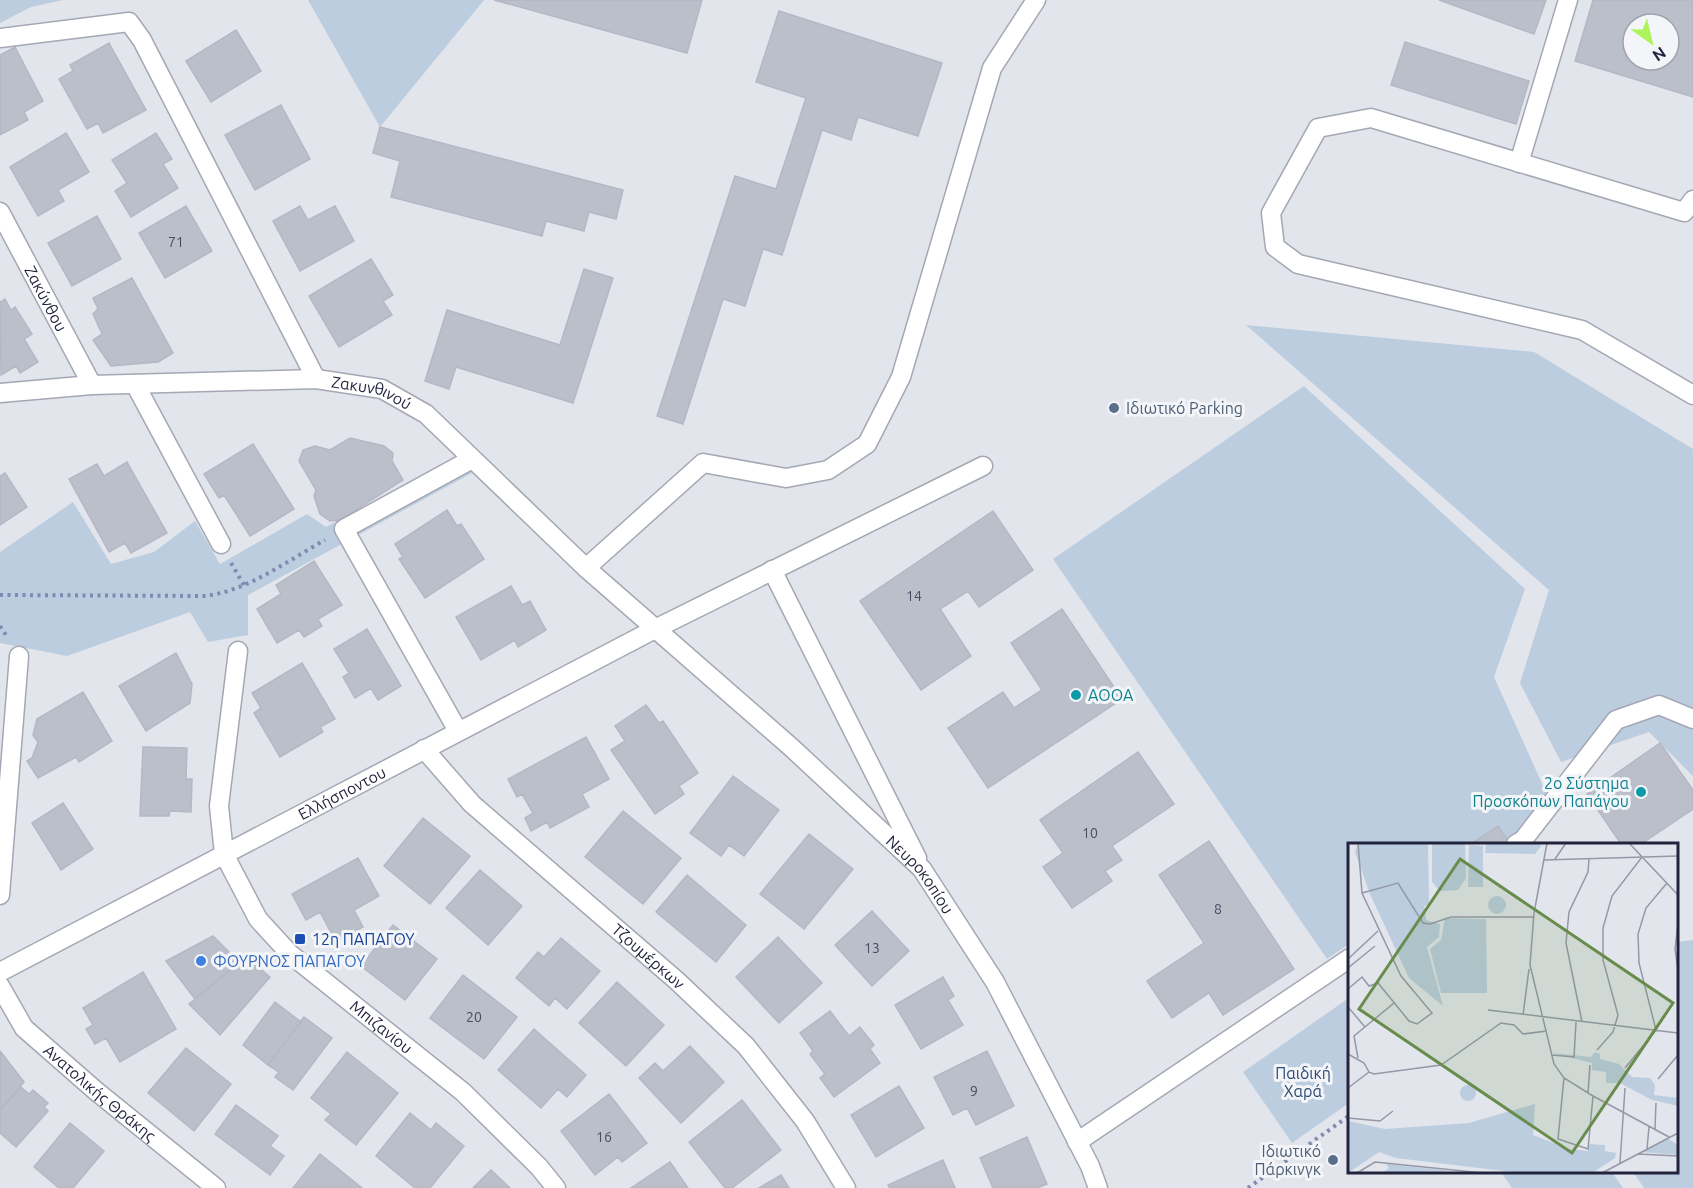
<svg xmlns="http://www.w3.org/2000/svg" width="1693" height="1188" font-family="Ubuntu,sans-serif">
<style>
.green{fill:#bbcdde}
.building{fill:#bbbfca;stroke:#b4b8c6;stroke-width:1.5;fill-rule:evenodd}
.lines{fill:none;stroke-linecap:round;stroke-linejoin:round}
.minor-casing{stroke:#a5a7b4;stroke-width:21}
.path{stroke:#8288b0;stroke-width:4;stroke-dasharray:3 4.5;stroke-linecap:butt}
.minor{stroke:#fff;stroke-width:18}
.service-dot{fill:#5c6f8a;stroke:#f3f5f9;stroke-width:2}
.culture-dot{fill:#0f9aa8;stroke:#f3f5f9;stroke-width:2}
.transit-dot{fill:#1a4fb4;stroke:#f3f5f9;stroke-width:2}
.shop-dot{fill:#3f7fe0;stroke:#f3f5f9;stroke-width:2}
.labels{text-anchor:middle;stroke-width:6;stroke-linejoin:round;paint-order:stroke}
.number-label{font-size:14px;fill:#484b61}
.street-label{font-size:16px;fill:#22243e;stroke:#f3f5f9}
.service-label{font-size:16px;fill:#4e5e75;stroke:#f3f5f9;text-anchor:start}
.culture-label{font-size:16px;fill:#0d838f;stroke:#f3f5f9;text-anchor:start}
.transit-label{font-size:16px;fill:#164399;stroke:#f3f5f9;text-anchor:start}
.shop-label{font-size:16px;fill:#366cbe;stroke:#f3f5f9;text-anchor:start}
.park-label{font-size:16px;fill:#2c4a75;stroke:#f3f5f9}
.inset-road{fill:none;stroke:#9598a6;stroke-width:1.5}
.view{fill:#688c4c;fill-opacity:0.15;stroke:#688c4c;stroke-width:3}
.inset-edge{fill:none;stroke:#22243e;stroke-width:3}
</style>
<rect width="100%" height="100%" fill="#e2e5ec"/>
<!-- green -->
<path class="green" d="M0,0h63l-32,7 -31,16z
M308,0h176l-104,127z
M1246,325l288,27 159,97v327l-44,-44 -88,30 -41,-79 29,-93z
M1304,386l221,203 -31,88 60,133 -52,34h-152l-1,100 -22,15 -274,-400z
M455,458l17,15 -224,122v40l-40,7 -18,-30 -123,44 -67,-13v-91l73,-50 38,62 43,-12 41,-31 25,43 87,-50 19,13z
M1693,940v248h-49l-11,-16h43l1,-230z
M1346,1000l4,5 -1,98 -57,40 -49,-71z
M1501,1172h111l11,16h-111z"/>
<!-- building -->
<path class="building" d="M494,0h208l-15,53z
M1439,0h107l-12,34z
M1593,0h100v97l-118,-36zM1633,24h36v36h-36z
M779,11l163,52 -24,73 -60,-19 -7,23 -29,-10 -40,125 -19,-6 -18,57 -22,-7 -40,125 -26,-8 78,-240 41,13 30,-91 -50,-16z
M236,30l25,41 -50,31 -25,-41z
M1405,42l124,39 -13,43 -125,-39z
M109,43l37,67 -43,23 -5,-10 -11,6 -28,-50 14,-8 -3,-6z
M15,47l28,54 -19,11 4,8 -28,15v-80z
M281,105l29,54 -55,31 -30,-55z
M380,127l243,63 -7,29 -27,-7 -5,19 -38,-10 -4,15 -151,-39 9,-36 -27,-8z
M66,133l23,39 -31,18 6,11 -26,15 -28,-49z
M156,133l16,26 -9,5 15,24 -47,29 -16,-26 12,-8 -15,-23z
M186,206l26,45 -47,27 -26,-45z
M300,206l8,14 27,-14 19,35 -54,30 -27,-50z
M97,216l24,43 -49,27 -24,-43z
M371,259l22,36 -10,6 9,14 -53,32 -30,-51z
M584,269l29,9 -40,125 -117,-36 -7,22 -24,-8 22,-71 113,35z
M132,278l41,75 -15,9 -47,4 -18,-26 9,-6 -9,-20 5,-5 -5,-11z
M5,299l6,11 4,-3 17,27 -8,5 14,23 -18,11 -4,-7 -15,9 -1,-73z
M350,438l34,8 9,7 -1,8 11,19 -63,40 -10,1 -10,-7 -6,-18 2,-6 -17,-29 4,-11 12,-4 15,4z
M253,444l41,65 -44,27 -26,-41 -5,3 -15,-24z
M127,462l40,71 -36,20 -6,-10 -16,9 -40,-73 28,-15 7,12z
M5,473l22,34 -27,18v-49z
M447,510l10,16 4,-2 23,35 -59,39 -26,-39 4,-2 -8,-13z
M993,511l40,59 -54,37 -11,-16 -28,18 31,47 -50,34 -61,-89z
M314,561l28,44 -24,14 4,7 -18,11 -5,-7 -22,13 -20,-34 24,-15 -5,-9z
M511,586l11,19 8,-4 16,29 -28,17 -3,-7 -34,20 -25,-43z
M1062,609l60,90 -134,89 -40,-60 55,-36 11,16 28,-18 -31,-47z
M367,629l34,57 -23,14 -7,-12 -16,10 -12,-21 6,-4 -15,-24z
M176,653l16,31 -2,19 -44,28 -27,-45z
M302,663l33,56 -15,8 3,5 -43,25 -26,-44 7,-5 -9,-15z
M83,692l29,49 -33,21 -3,-5 -38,21 -11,-17 5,-3 6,-16 -5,-7 4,-16z
M646,705l13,18 4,-2 35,52 -19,13 5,8 -29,20 -44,-64 14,-9 -10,-15z
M586,737l23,42 -27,15 7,13 -39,21 -3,-6 -16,9 -6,-13 8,-5 -11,-19 -5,3 -9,-18z
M1660,743l33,47v19l-52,35h-20l-34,-50z
M143,747l44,1 -1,31h6l-1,33 -21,-1 -1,5h-29z
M1138,752l36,52 -62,42 10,14 -17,11 7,10 -40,27 -29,-41 20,-14 -23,-33z
M733,776l46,34 -35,46 -15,-11 -8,11 -31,-23z
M63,803l30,46 -32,21 -29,-47z
M623,811l58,47 -38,46 -58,-47z
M423,818l47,38 -40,48 -46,-38z
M1498,826l12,18h-39z
M809,834l44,35 -49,60 -44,-35z
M1209,841l85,128 -71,46 -14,-22 -37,25 -25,-37 57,-38 -45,-68z
M358,858l21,38 -25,14 9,17 -27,15 -16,-30 -14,8 -14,-26z
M480,870l42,36 -34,39 -42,-37z
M687,875l59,50 -30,37 -60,-50z
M872,911l37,40 -37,35 -37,-41z
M393,925l44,34 -32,41 -44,-34z
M213,936l26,26 -44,37 -29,-38z
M778,937l44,46 -43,40 -43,-46z
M561,938l39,33 -33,38 -12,-11 -6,8 -33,-28 22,-26 6,5z
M246,957l24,20 -50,58 -31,-31z
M143,972l33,57 -56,33 -14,-24 -11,6 -9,-15 7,-4 -10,-17z
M463,975l54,42 -33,42 -54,-41z
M943,977l11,19 -6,4 15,25 -42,24 -26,-44z
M617,982l47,43 -38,41 -47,-43z
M275,1002l26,20 -33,43 -25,-20z
M830,1011l19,25 11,-9 14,18 -4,4 10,14 -46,34 -14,-19 5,-4 -15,-20 3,-3 -13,-18z
M304,1017l28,21 -39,52 -18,-13 4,-5 -11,-7z
M534,1029l52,46 -19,22 -9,-8 -17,19 -43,-38z
M690,1046l34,36 -43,41 -42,-45 16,-15 8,8z
M186,1048l45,36 -37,47 -46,-38z
M0,1051l24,31 -24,28z
M987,1051l27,55 -38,19 -9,-17 -14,7 -19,-38z
M347,1052l51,41 -42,52 -31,-25 6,-6 -20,-16z
M899,1086l25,42 -48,29 -25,-42z
M21,1087l8,7 4,-4 15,13 -4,4 4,4 -32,36 -16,-14v-23z
M609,1094l38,49 -25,19 -4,-5 -23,18 -34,-44z
M742,1100l39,50 -49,38h-7l-36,-46z
M236,1105l42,31 -8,10 14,10 -14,19 -55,-41z
M410,1113l21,17 5,-7 28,23 -34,42h-15l-39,-32z
M70,1123l34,28 -31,37h-14l-25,-21z
M1027,1137l20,47 -10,4h-44l-13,-30z
M320,1154l42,34h-69z
M943,1160l12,28h-65l-2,-3z
M670,1162l18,26h-57z
M491,1170l19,18h-37z
M781,1175l8,13h-30z"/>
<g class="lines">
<!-- minor casing -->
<g class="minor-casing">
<g id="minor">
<path d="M0,38l129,-16 13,18 174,339"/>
<path d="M1519,163l49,-163"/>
<path d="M1693,200l-9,12 -313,-94 -53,10 -47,85 4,34 23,17 284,66 111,65"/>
<path id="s1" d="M0,212l92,173"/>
<path d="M135,384l86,160"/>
<path id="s2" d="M0,393l92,-8 224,-6 66,10 44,25 160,154 206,180 130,121 73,113 95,184 8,22"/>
<path d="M586,568l117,-105 83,15 42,-8 39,-26 34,-67 91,-309 44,-68"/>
<path d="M772,570l145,288"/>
<path id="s3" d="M238,651l-19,155 5,48 34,65 32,35 173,138 76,75 17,21"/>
<path d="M458,731l-114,-202 128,-70"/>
<path id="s4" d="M424,749l48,55 204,176 70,66 59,75 41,67"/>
<path d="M1516,844l7,-4 93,-120 43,-15 34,14"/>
<path d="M0,895l19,-239"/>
<path id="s5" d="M0,972l655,-343 328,-163"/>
<path id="s6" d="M0,986l24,42 72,63 120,97"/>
<path d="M1077,1142l273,-184"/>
</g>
</g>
<!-- path -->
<path class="path" d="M231,563l13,22
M0,595l206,1c43,-6 81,-35 119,-56
M0,626l8,12
M1248,1188l102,-73"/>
<!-- minor -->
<use href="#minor" class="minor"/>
</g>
<!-- markers -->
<g class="service-dot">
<circle cx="1114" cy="408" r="6"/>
<circle cx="1333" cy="1160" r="6"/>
</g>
<g class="culture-dot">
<circle cx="1076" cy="695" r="6"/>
<circle cx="1641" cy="792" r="6"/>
</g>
<rect class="transit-dot" x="294" y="933" width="12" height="12" rx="3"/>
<circle class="shop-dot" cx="201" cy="961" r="6"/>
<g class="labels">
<!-- number labels -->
<g class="number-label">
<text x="176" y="247">71</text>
<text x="914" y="601">14</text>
<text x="1090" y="838">10</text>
<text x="1218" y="914">8</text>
<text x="872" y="953">13</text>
<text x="474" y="1022">20</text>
<text x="974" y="1096">9</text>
<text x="604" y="1142">16</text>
</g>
<!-- street labels -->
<g class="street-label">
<text dy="6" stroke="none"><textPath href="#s1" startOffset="98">Ζακύνθου</textPath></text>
<text dy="6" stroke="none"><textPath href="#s2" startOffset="374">Ζακυνθινού</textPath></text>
<text dy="6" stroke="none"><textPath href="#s5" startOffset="386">Ελλήσποντου</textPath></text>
<text dy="6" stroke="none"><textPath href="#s2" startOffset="1110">Νευροκοπίου</textPath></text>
<text dy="6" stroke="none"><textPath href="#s4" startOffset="306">Τζουμέρκων</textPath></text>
<text dy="6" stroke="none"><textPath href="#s3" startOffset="442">Μπιζανίου</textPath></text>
<text dy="6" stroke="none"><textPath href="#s6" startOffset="148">Ανατολικής Θράκης</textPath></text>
</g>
<!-- service labels -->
<g class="service-label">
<text x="1126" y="414">Ιδιωτικό Parking</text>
<text x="1321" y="1157" text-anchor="end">Ιδιωτικό<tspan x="1321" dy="18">Πάρκινγκ</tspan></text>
</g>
<!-- culture labels -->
<g class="culture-label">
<text x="1088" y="701">AOOA</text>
<text x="1629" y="789" text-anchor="end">2ο Σύστημα<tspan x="1629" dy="18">Προσκόπων Παπάγου</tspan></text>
</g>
<!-- transit labels -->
<g class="transit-label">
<text x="312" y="945">12η ΠΑΠΑΓΟΥ</text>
</g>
<!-- shop labels -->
<g class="shop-label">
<text x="213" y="967">ΦΟΥΡΝΟΣ ΠΑΠΑΓΟΥ</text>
</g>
<!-- park labels -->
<g class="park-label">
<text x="1303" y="1079">Παιδική<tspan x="1303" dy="18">Χαρά</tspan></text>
</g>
</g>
<!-- overview -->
<g transform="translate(1348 843)">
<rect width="330" height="330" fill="#e2e5ec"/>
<path d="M10,0h70l1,61 -5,2 2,14 14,4 -1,13 -12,10 16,59 -34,-28 -39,-84 -15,-42zM84,0h33l1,35 -8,12 -18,1 -8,-9zM138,0h54l1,3 -6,8 -50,-1zM121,2l14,1v41h-15zM140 62a9 9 0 1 1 18 0a9 9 0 1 1-18 0ZM97,75l41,1 1,74h-46l-11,-44 11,-9zM247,209l5,2v5l19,5 13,13 18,1 5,7 -1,10 24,3v8l-26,-6 -32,-17h-14v-11l-14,-2v-7l-39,-10 38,4zM112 250a8 8 0 1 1 16 0a8 8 0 1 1-16 0ZM187,261l-2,31 36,14 19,2 1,-7 16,1v6l11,2 -1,5 -23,15h-71l-125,-15 -17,-6 -31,21v-52l37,8 84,-6zM319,295l11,7v10l-36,-3zM38,321l66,7 -70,2 7,-5z" fill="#bbcdde"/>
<path class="inset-road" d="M199,0l-13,70 -4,52 24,99 10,14 29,18 76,41M281,0l49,52M207,16l11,-16M196,17l134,-4M14,50l36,-10 25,40 7,1 21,-7h82M330,81l-3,25 3,21M0,116l30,-28M0,125l27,-22M0,146l14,-12 7,9 9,-3 31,38 8,3 15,-11 -31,-37 -39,-83 -4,-50M0,164l17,20M140,167l190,23M175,172l6,-46M234,179l-16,-79 3,-31 19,-40 1,-13M249,207l16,-18 5,-17 -15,-55v-32l9,-32 30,-39M0,211l16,9 5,9M204,212l22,2 2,-35M10,215l-4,-22 40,-33M277,225l31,-38 -17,-67 -1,-29 8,-26 21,-25M216,235l-6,61 30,10 5,-53M310,236l20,-24M0,245l21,-16 5,2 67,-9 60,-42 13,2 9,9 24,-3M240,250l2,-28M0,275l32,3 13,-10M307,286l1,-26M299,306l2,-22M290,311l40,2M272,320l5,-75M9,330l18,-11 108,11M254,330l76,-40"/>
<path class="view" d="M112,16l213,144 -101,150 -213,-144z"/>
<rect width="330" height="330" class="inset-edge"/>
</g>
<!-- north arrow -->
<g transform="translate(1651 42) rotate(146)"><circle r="28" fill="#f3f5f9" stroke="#9fa1ae" stroke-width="1.5"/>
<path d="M0-4.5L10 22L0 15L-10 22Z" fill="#aff35a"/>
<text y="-9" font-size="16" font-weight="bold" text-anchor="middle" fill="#22243e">N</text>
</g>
</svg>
